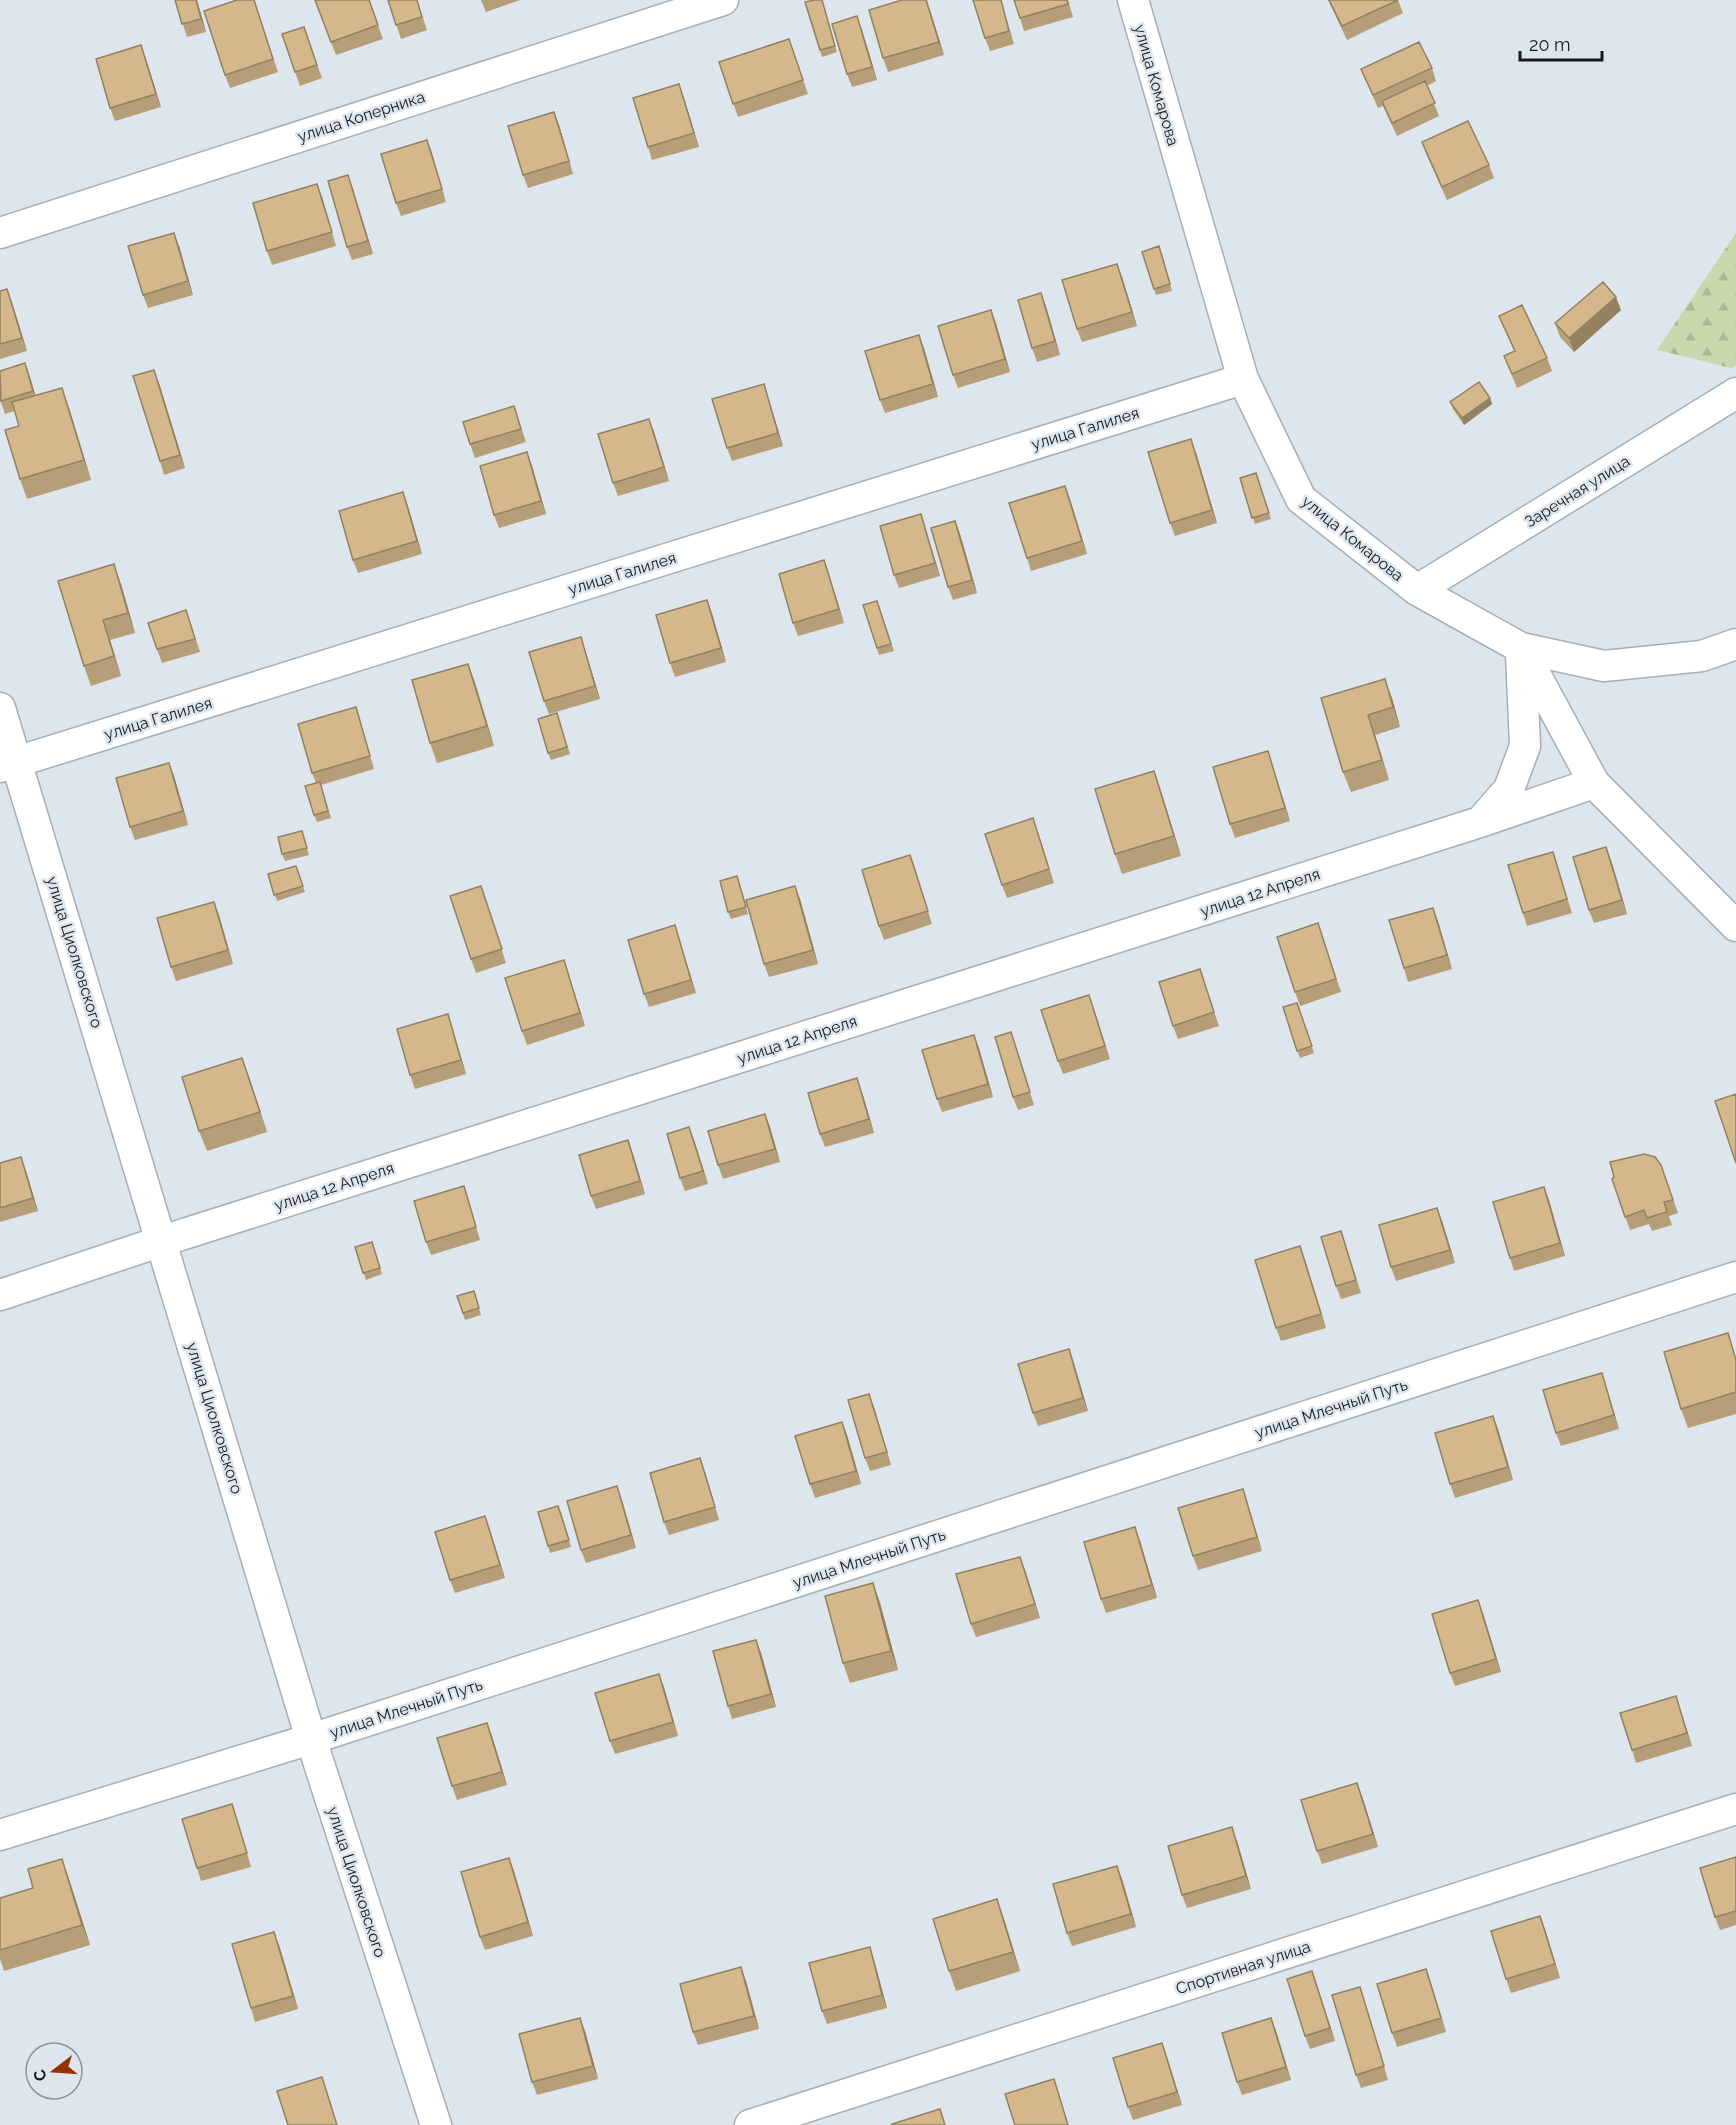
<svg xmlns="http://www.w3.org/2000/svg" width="1736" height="2125" font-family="Raleway,sans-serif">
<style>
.forest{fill:url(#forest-firs)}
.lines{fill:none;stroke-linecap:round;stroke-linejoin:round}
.minor-casing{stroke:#a7afb6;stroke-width:33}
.minor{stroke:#fff;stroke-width:30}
.wall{fill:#b69e78}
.shaded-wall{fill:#948162}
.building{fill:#d4b88c;stroke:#948162;stroke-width:1.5}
.labels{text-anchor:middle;stroke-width:5;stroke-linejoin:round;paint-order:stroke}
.street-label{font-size:16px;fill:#16191c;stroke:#dde5ed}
</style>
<defs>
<pattern id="forest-firs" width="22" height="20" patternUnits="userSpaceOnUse" patternTransform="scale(1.5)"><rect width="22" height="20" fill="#c6daad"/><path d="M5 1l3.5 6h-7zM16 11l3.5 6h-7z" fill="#a9ba94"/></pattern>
</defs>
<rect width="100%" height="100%" fill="#dde5ed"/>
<!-- forest -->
<path class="forest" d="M1736,233v132l-5,3 -74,-18z"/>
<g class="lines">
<!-- minor casing -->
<g class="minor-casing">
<path id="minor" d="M1133,0l110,379 58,120 116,91 104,58 73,135 142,143
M0,233l723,-233
M1417,590l319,-197
M1521,648l83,18 98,-10 34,-12
M0,708l311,1031 125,386
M0,767l1243,-388
M1481,821l28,-32 16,-43 -4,-92
M0,1295l162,-54 1318,-419 114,-39
M0,1835l311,-96 1425,-462
M750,2125l986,-316"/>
</g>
<!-- minor -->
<use href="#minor" class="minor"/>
</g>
<!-- wall -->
<path class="wall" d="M175,0h22l9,32 -19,5z
M254,0l24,72 -48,16 -5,-13z
M315,0h54l14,39 -47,16z
M388,0h29l10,30 -26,9z
M481,0h39l-34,12z
M822,0l15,52 -15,5 -2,-7z
M927,0l17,55 -56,17 -5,-14z
M1001,0l13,44 -24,7 -5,-13z
M1068,0l5,17 -49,14 -4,-13z
M1328,0h70l5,13 -56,27z
M304,27l18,51 -22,8 -5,-14z
M862,30l15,50 -25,7 -5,-13z
M789,39l19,55 -70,23 -19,-55z
M141,45l20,62 -46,14 -5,-13z
M1432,68l4,13 -9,5 12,30 -42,20 -14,-30 -5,2 -17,-39z
M679,84l20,63 -47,13 -4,-13z
M559,125l14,49 -45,14 -5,-13z
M427,140l19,62 -45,14 -5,-13z
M1422,142l67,23 5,13 -47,22 -20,-44z
M348,175l25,79 -21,6 -5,-13z
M322,197l14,49 -64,19 -5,-14z
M179,246l14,49 -45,13 -5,-13z
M1162,253l10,38 -16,4 -2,-6z
M1122,277l15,49 -55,16 -5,-13z
M7,289l20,62 -27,8v-68z
M1041,293l19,62 -23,7 -5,-14z
M991,310l19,62 -52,16 -5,-13z
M1621,310l-47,42 -14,-15 -5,-14z
M1499,316l48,42 5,13 -35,17 -13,-32 10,-5z
M919,335l19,62 -53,16 -5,-13z
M30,377l5,18 34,13 22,72 -64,19 -7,-20 -1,-53 -4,-15 -10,3 -5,-15z
M159,383l26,85 -21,7 -4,-14z
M764,384l19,62 -51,15 -5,-13z
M1490,398l2,6 -28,21 -11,-16 -3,-7z
M514,406l12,36 -51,16 -5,-14z
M654,432l15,49 -51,15 -5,-13z
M1196,453l21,70 -42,13 -5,-13z
M532,466l14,48 -47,14 -5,-13z
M1256,473l15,46 -16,5 -15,-46z
M1065,486l22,68 -56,17 -4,-13z
M403,492l19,62 -64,19 -5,-13z
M921,514l19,62 -41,12 -5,-13z
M955,521l5,13 17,59 -24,7 -5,-13z
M824,560l20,63 -46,13 -5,-13z
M58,581l63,3 14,49 -25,7 11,36 -30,10 -7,-20z
M707,600l19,62 -51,15 -5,-14z
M877,601l17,50 -15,4 -16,-50z
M191,624l9,28 -38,11 -5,-14z
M585,650l15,49 -51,15 -5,-13z
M468,664l7,19 19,63 -57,17 -7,-20z
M1321,698h71l8,29 -25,8 14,45 -38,12 -8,-20z
M356,707l4,13 14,49 -53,16 10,33 -14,4 -3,-7 2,-32 -4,-10z
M557,713l13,41 -19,6 -3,-7z
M1272,764l18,57 -55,17 -5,-14z
M1154,771l7,20 20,65 -59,18 -7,-20z
M174,776l14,49 -53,15 -5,-13z
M302,831l7,24 -24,6 -3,-7z
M1038,832l16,51 -47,15 -5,-13z
M1553,852l19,61 -45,13 -4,-13z
M910,855l22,69 -48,16 -5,-14z
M1611,860l16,54 -33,9 -5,-13z
M296,866l9,26 -28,9 -9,-27z
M737,876l11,38 -17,5 -3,-7z
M481,886l25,77 -30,10 -5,-14z
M800,899l18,65 -49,13 -5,-13z
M214,902l19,62 -57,17 -5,-14z
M1433,908l19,61 -44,13 -4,-14z
M1318,923l23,69 -41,14 -5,-14z
M679,939l17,54 -47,14 -5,-13z
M564,960l21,66 -58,19 -5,-14z
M1200,969l19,57 -41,13 -5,-13z
M1297,1003l17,50 -14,5 -17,-51z
M1094,1009l16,50 -47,15 -5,-13z
M452,1027l14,47 -51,15 -5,-14z
M1011,1032l23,73 -16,5 -5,-13z
M974,1035l19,62 -51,15 -5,-13z
M249,1077l18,55 -60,19 -8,-20z
M862,1092l12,41 -49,14 -5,-13z
M765,1114l15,48 -57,17 -5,-14z
M628,1140l17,54 -49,15 -5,-13z
M694,1140l14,44 -23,7 -5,-13z
M0,1163l26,8 12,40 -38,11z
M1661,1165l17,48 -9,3 3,9 -20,6 -3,-7 -19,6 -18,-51z
M1544,1187l21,69 -51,15 -4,-13z
M468,1199l12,41 -49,15 -5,-13z
M1442,1221l13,42 -59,18 -5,-14z
M1341,1231l20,62 -20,6 -5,-13z
M372,1242l10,32 -16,6 -11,-33z
M1305,1260l21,68 -45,13 -5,-13z
M474,1291l7,24 -16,5 -8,-24z
M1069,1349l19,62 -50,15 -5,-13z
M1736,1356v58l-48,14 -7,-19z
M1602,1373l17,56 -58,17 -5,-13z
M874,1407l17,58 -21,6 -5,-13z
M1493,1416l20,64 -58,18 -5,-14z
M847,1435l14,49 -46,14 -5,-14z
M705,1472l14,48 -50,15 -5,-13z
M617,1486l19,62 -50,15 -5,-13z
M1247,1502l15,49 -64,19 -5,-14z
M561,1512l10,35 -21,6 -2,-7z
M485,1516l20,62 -50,15 -5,-13z
M1140,1541l17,57 -51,15 -5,-14z
M1025,1570l15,48 -64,19 -5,-13z
M873,1583l7,20 18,67 -48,13 -7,-20z
M1478,1600l23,72 -46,14 -5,-13z
M756,1640l5,13 15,54 -44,12 -4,-13z
M659,1674l19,62 -63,18 -5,-13z
M1680,1709l12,37 -56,17 -4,-13z
M492,1736l15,49 -50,15 -5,-14z
M1362,1796l16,51 -56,17 -5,-13z
M237,1818l14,49 -50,14 -4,-13z
M1237,1841l14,48 -64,19 -5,-13z
M1736,1857v68l-16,5 -5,-13z
M509,1858l24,78 -48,14 -5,-13z
M62,1859l7,20 21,66 -86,26 -4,-12v-61l33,-10z
M1122,1879l14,48 -64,19 -5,-13z
M1540,1916l20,62 -49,15 -5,-14z
M1004,1919l16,52 -64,20 -7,-20z
M279,1945l19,64 -43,13 -4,-14z
M874,1960l13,48 -60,16 -5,-13z
M1426,1969l20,63 -49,15 -5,-14z
M1312,1971l23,70 -25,8 -5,-13z
M746,1981l13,48 -61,16 -5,-13z
M1364,2000l24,80 -27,8 -5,-13z
M585,2031l13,48 -61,16 -5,-13z
M1276,2031l15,49 -49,15 -5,-13z
M1162,2043l20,62 -49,15 -5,-13z"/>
<!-- shaded-wall -->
<path class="shaded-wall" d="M196,0h1l9,32 -5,-13z
M927,0l2,7 15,48 -5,-13z
M857,16l5,14 15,50 -5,-13z
M141,45l5,14 15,48 -5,-13z
M679,84l5,14 15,49 -5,-14z
M554,112l5,13 14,49 -4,-13z
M427,140l5,13 14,49 -4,-13z
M348,175l5,14 20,65 -5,-13z
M317,184l5,13 14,49 -4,-14z
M174,233l5,13 14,49 -5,-14z
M1117,264l5,13 15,49 -5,-14z
M7,289l5,13 15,49 -5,-13z
M1041,293l5,13 14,49 -5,-14z
M1616,297l5,13 -47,42 -5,-14z
M991,310l5,13 14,49 -5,-13z
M919,335l5,13 14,49 -5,-13z
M25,363l5,14 8,27 -5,-13z
M154,370l5,13 26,85 -5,-13z
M764,384l4,13 15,49 -5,-13z
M62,388l7,20 22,72 -7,-20z
M1490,398l2,6 -28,21 -2,-7z
M649,419l5,13 15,49 -5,-14z
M1191,439l5,14 21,70 -5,-13z
M527,452l5,14 14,48 -5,-13z
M1065,486l5,13 17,55 -5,-13z
M403,492l5,14 14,48 -5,-13z
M921,514l4,14 15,48 -5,-13z
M955,521l5,13 17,59 -5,-13z
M824,560l5,14 15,49 -5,-14z
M114,564l7,20 14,49 -7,-20z
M707,600l5,13 14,49 -5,-14z
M103,620l7,20 11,36 -7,-20z
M581,637l4,13 15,49 -5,-13z
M468,664l7,19 19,63 -7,-20z
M1385,679l7,19 8,29 -7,-20z
M1368,715l7,20 14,45 -7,-20z
M1268,751l4,13 18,57 -5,-13z
M169,763l5,13 14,49 -5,-14z
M1154,771l7,20 20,65 -7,-20z
M1606,847l5,13 16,54 -5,-14z
M910,855l5,13 17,56 -4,-13z
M795,886l5,13 18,65 -5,-14z
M214,902l5,13 14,49 -5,-14z
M1433,908l5,13 14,48 -5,-14z
M675,925l4,14 17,54 -5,-13z
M564,960l4,13 17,53 -5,-13z
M448,1014l4,13 14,47 -5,-14z
M974,1035l5,13 14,49 -5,-13z
M242,1058l7,19 18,55 -7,-20z
M857,1078l5,14 12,41 -5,-14z
M765,1114l5,13 10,35 -5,-13z
M689,1127l5,13 14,44 -5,-13z
M628,1140l5,14 12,40 -5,-13z
M21,1157l5,14 12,40 -5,-13z
M1544,1187l5,13 16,56 -5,-13z
M1437,1208l5,13 13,42 -5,-13z
M1300,1246l5,14 21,68 -5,-14z
M1069,1349l5,14 14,48 -5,-13z
M1602,1373l4,13 13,43 -5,-14z
M869,1394l5,13 17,58 -4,-13z
M1493,1416l5,13 15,51 -5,-13z
M842,1422l5,13 14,49 -5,-13z
M700,1458l5,14 14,48 -4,-13z
M617,1486l5,14 14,48 -5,-13z
M1243,1489l4,13 15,49 -5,-14z
M485,1516l5,14 15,48 -5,-13z
M1135,1527l5,14 17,57 -5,-13z
M1020,1557l5,13 15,48 -5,-14z
M873,1583l7,20 18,67 -7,-19z
M1478,1600l5,13 18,59 -5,-13z
M756,1640l5,13 15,54 -5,-13z
M659,1674l5,13 14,49 -5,-14z
M1676,1696l4,13 12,37 -5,-13z
M487,1723l5,13 15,49 -5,-13z
M1357,1783l5,13 16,51 -5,-13z
M1232,1827l5,14 14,48 -5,-13z
M509,1858l5,13 19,65 -5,-14z
M62,1859l7,20 21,66 -8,-20z
M1117,1866l5,13 14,48 -5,-13z
M997,1899l7,20 16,52 -7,-19z
M1540,1916l5,13 15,49 -5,-14z
M274,1932l5,13 19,64 -5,-13z
M870,1947l4,13 13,48 -5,-13z
M741,1967l5,14 13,48 -5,-13z
M1426,1969l5,14 15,49 -5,-14z
M1312,1971l5,14 18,56 -5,-13z
M580,2018l5,13 13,48 -5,-13z
M1271,2018l5,13 15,49 -5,-13z
M1162,2043l5,14 15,48 -5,-13z"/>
<!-- building -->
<path class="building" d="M175,0h21l5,19 -19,5z
M237,0h17l19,59 -48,16 -21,-64z
M315,0h54l9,25 -47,17z
M388,0h29l5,17 -26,8z
M814,0h8l13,46 -15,4 -15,-48z
M902,0h24l13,42 -56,16 -14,-48z
M973,0h28l8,31 -24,7z
M1014,0h53l1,4 -48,14z
M1329,0h69l-56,26z
M857,16l15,51 -25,7 -15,-50z
M304,27l13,38 -22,7 -13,-38z
M789,39l14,41 -70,24 -14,-42z
M1419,42l13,26 -59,27 -12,-26z
M141,45l15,49 -46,14 -14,-49z
M1425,81l10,22 -43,20 -10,-22z
M679,84l15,49 -46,14 -15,-49z
M554,112l15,49 -46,14 -15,-49z
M1468,121l21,44 -47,22 -20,-45z
M427,140l15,49 -46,14 -15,-49z
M348,175l20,66 -21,6 -19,-66z
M317,184l15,48 -65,19 -14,-48z
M174,233l14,48 -45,14 -15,-49z
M1159,246l11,38 -16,5 -12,-37z
M1117,264l15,48 -55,17 -15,-49z
M1603,282l13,15 -47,41 -14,-15z
M7,289l15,49 -22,6v-53z
M1041,293l14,48 -23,7 -14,-48z
M1522,305l25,53 -35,16 -8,-18 11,-5 -16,-35z
M991,310l14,49 -52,16 -15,-49z
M919,335l14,49 -53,16 -15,-49z
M25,363l8,28 -32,10 -1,-30z
M154,370l26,85 -20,6 -27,-85z
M1479,382l11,16 -28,20 -12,-16z
M764,384l14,49 -51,15 -15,-49z
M62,388l22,72 -64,19 -15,-49 14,-4 -7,-24z
M514,406l7,23 -51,15 -7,-22z
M649,419l15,48 -51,16 -15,-49z
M1191,439l21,71 -42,13 -22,-71z
M527,452l14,49 -47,14 -14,-49z
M1256,473l13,40 -17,5 -12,-40z
M1065,486l17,55 -55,17 -18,-55z
M403,492l14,49 -64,19 -14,-49z
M921,514l14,49 -41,12 -14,-49z
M955,521l17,59 -24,7 -17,-59z
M824,560l15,49 -46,14 -14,-49z
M114,564l14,49 -25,7 11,36 -30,10 -26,-85z
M707,600l14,48 -51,15 -14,-48z
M877,601l14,43 -14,4 -14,-43z
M186,610l9,29 -38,10 -9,-26z
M581,637l14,49 -51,15 -15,-49z
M468,664l19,62 -57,17 -18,-63z
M1385,679l8,28 -25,8 14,45 -39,12 -22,-74z
M356,707l14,49 -58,17 -14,-49z
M557,713l10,34 -19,6 -10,-34z
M1268,751l17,57 -55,16 -17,-57z
M169,763l14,48 -53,16 -14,-49z
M1154,771l20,65 -59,18 -20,-65z
M320,782l8,29 -14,4 -9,-29z
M1033,818l16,51 -47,16 -17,-51z
M302,831l5,17 -25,6 -4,-17z
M1606,847l16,53 -33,10 -16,-53z
M1553,852l14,47 -44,14 -15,-48z
M910,855l18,56 -49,15 -17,-56z
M296,866l7,20 -29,9 -6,-21z
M737,876l9,31 -18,5 -8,-31z
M481,886l21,63 -31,10 -21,-63z
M795,886l18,64 -49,14 -18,-64z
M214,902l14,48 -57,17 -14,-49z
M1433,908l14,47 -43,13 -15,-48z
M1318,923l18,56 -41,13 -18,-55z
M675,925l16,55 -47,14 -16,-54z
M564,960l16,53 -58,18 -17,-53z
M1200,969l14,43 -41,14 -14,-44z
M1089,995l16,51 -47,15 -17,-51z
M1297,1003l15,43 -15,5 -14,-44z
M448,1014l13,46 -51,15 -13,-46z
M1011,1032l19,60 -17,5 -18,-60z
M974,1035l14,49 -51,15 -15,-49z
M242,1058l18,54 -61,19 -17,-54z
M857,1078l12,41 -49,15 -12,-41z
M1736,1094v69l-21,-62z
M765,1114l10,35 -57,16 -10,-34z
M689,1127l14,44 -23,7 -13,-44z
M628,1140l12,41 -49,15 -12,-41z
M1644,1154l11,3 6,8 12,35 -9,2 3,10 -20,6 -3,-8 -19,7 -13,-38 2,-2 -4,-15z
M21,1157l12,41 -33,10v-45z
M464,1186l12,41 -50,15 -12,-41z
M1544,1187l16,56 -50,15 -17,-56z
M1437,1208l13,42 -59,17 -12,-42z
M1341,1231l15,49 -20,6 -15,-49z
M372,1242l8,26 -17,5 -8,-26z
M1300,1246l21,68 -45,14 -21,-68z
M474,1291l5,17 -16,5 -6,-17z
M1728,1333l8,27v32l-55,17 -17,-57z
M1069,1349l14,49 -50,15 -15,-49z
M1602,1373l12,42 -58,18 -13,-43z
M869,1394l18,58 -22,6 -17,-58z
M1493,1416l15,51 -58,17 -15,-51z
M842,1422l14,49 -46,13 -15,-48z
M700,1458l15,49 -51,15 -14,-49z
M617,1486l14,49 -50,15 -14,-49z
M1243,1489l14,48 -64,19 -15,-48z
M558,1506l11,34 -21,6 -10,-34z
M485,1516l15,49 -50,15 -15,-48z
M1135,1527l17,58 -51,14 -17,-57z
M1020,1557l15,47 -64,20 -15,-50z
M873,1583l18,68 -48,12 -18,-67z
M1478,1600l18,59 -46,14 -18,-59z
M756,1640l15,54 -43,12 -15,-55z
M659,1674l14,48 -63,19 -15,-48z
M1676,1696l11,37 -55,17 -12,-37z
M487,1723l15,49 -50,14 -15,-48z
M1357,1783l16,51 -56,17 -16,-51z
M232,1804l15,49 -50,15 -15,-49z
M1232,1827l14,49 -64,19 -14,-49z
M1736,1857v54l-21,6 -15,-49z
M509,1858l19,64 -48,15 -19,-65z
M62,1859l20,66 -82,25v-52l33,-10 -5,-19z
M1117,1866l14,48 -64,19 -14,-49z
M997,1899l16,53 -64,19 -16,-52z
M1540,1916l15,48 -49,15 -15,-48z
M274,1932l19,64 -42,12 -19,-64z
M870,1947l12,48 -60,16 -13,-48z
M741,1967l13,49 -61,16 -13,-48z
M1426,1969l15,49 -49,15 -15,-49z
M1312,1971l18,57 -25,8 -18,-57z
M1360,1987l24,79 -28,9 -24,-80z
M580,2018l13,48 -61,16 -13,-48z
M1271,2018l15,49 -49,15 -15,-49z
M1162,2043l15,49 -49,15 -15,-49z
M322,2077l15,48h-49l-11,-34z
M1054,2079l14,46h-53l-10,-31z
M940,2109l5,16h-53v-1z"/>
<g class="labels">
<!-- street labels -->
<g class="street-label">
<text transform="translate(1157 85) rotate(74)" y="6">улица Комарова</text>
<text transform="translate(361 116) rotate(-18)" y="6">улица Коперника</text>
<text transform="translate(1085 428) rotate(-17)" y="6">улица Галилея</text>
<text transform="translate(1577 491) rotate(-32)" y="6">Заречная улица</text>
<text transform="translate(1353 538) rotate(39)" y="6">улица Комарова</text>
<text transform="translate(622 573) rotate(-17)" y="6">улица Галилея</text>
<text transform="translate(158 718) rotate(-17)" y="6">улица Галилея</text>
<text transform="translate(1260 892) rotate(-18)" y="6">улица 12 Апреля</text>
<text transform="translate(75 952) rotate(73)" y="6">улица Циолковского</text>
<text transform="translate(797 1039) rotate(-18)" y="6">улица 12 Апреля</text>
<text transform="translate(334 1186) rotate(-18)" y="6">улица 12 Апреля</text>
<text transform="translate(1331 1408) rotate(-18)" y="6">улица Млечный Путь</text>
<text transform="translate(215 1418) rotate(73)" y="6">улица Циолковского</text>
<text transform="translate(869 1558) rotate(-18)" y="6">улица Млечный Путь</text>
<text transform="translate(406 1708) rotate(-18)" y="6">улица Млечный Путь</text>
<text transform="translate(357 1882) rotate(72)" y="6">улица Циолковского</text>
<text transform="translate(1243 1967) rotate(-18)" y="6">Спортивная улица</text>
</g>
</g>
<!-- north arrow -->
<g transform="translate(54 2071) rotate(253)"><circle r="28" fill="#dde5ed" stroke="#8d9399" stroke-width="1.5"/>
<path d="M0-4.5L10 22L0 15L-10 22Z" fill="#963200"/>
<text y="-9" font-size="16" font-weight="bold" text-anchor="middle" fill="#16191c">С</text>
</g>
<!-- scale -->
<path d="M1520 51v9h82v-9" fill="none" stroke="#16191c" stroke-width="3"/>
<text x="1529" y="51" font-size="18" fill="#16191c" stroke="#dde5ed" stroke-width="4.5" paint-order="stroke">20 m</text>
</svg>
